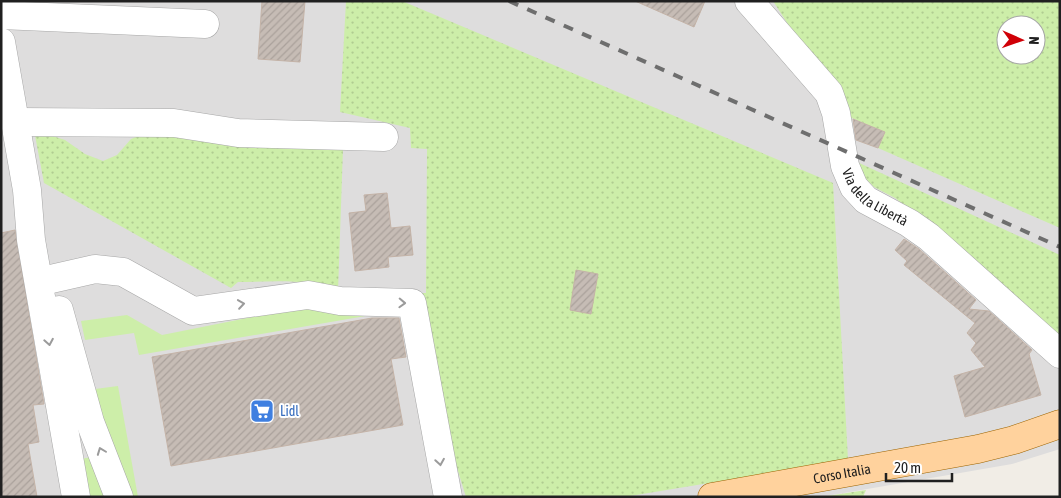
<svg xmlns="http://www.w3.org/2000/svg" width="1061" height="498" font-family="'Asap Condensed',sans-serif">
<style>
.residential{fill:#dedddd;fill-rule:evenodd}
.grass{fill:url(#grass-dots);fill-rule:evenodd}
.garden{fill:#cdeea9}
.building{fill:url(#building-hatch);stroke:#c4b3a7}
.lines{fill:none;stroke-linecap:round;stroke-linejoin:round}
.minor-casing{stroke:#a7a7a7;stroke-width:29}
.major-casing{stroke:#9c6300;stroke-width:29}
.minor{stroke:#fff;stroke-width:28}
.major{stroke:#ffd29d;stroke-width:28}
.rail{stroke:#6e6e6e;stroke-width:4;stroke-dasharray:10 10;stroke-linecap:butt}
.oneway{stroke:#9b9b9b}
.labels{text-anchor:middle;stroke-width:4;stroke-linejoin:round;paint-order:stroke}
.street-label{font-size:14px;fill:#202020;stroke:#fff}
.shop-label{font-size:14px;fill:#366cbe;stroke:#fff;text-anchor:start}
</style>
<defs>
<pattern id="grass-dots" width="8" height="8" patternUnits="userSpaceOnUse" patternTransform="scale(1.25)"><rect width="8" height="8" fill="#cdeea9"/><path d="M2 2h.1M6 6h.1" fill="none" stroke="#b0cc91" stroke-width="1.8" stroke-linecap="round"/></pattern>
<pattern id="building-hatch" width="6" height="6" patternUnits="userSpaceOnUse" patternTransform="scale(1.25)"><rect width="6" height="6" fill="#c6bcb5"/><path d="M-1 1l2-2M0 6l6-6M5 7l2-2" fill="none" stroke="#aaa19b"/></pattern>
</defs>
<rect width="100%" height="100%" fill="#f1ede6"/>
<!-- residential -->
<path class="residential" d="M1,1h1059v448l-48,15 -191,33h-820zM1006,25h30v30h-30z"/>
<!-- grass -->
<path class="grass" d="M346,1h56l431,182 15,277 -224,37h-158l-21,-68 -26,-136h7l1,-144 -16,-1 -1,-20 -70,-16z
M773,1h287v227l-182,-80 7,-16 -38,-16zM1006,25h30v30h-30z
M34,130l31,10 20,14 18,7 14,-6 14,-16 17,-7 195,16 -5,144c-30,-15 -67,-10 -100,-10l-7,6 -187,-105z
M857,162l203,93v85l-122,-110 -43,-32 -21,-11 -11,-11z
M866,490l-3,7h-42z"/>
<!-- garden -->
<path class="garden" d="M313,305l64,9 -238,41 -5,-22 -49,7 -4,-19 46,-6 35,20z
M118,386l20,111h-7l-31,-80 -5,-28z
M96,456l15,41h-24l-6,-38z"/>
<!-- building -->
<path class="building" d="M262,1h43l-5,61 -42,-3z
M635,1h70l-11,26z
M853,119l32,13 -7,16 -22,-8z
M387,193l4,35 19,-2 3,29 -25,2 1,10 -34,4 -6,-58 17,-2 -2,-16z
M15,230l29,174 -11,1 6,37 -11,2 9,53h-36v-264z
M904,239l15,10 57,51 -7,9 20,2 43,39 -3,4 12,41 -76,22 -11,-41 31,-9 -14,-17 5,-7 -9,-10 8,-10 -71,-58 3,-4 -12,-11z
M576,270l22,4 -7,40 -21,-4z
M372,318h27l7,39 -15,2 12,66 -232,41 -19,-109z"/>
<g class="lines">
<!-- minor casing -->
<g class="minor-casing">
<g id="minor">
<path id="s1" d="M749,1l80,92 7,20 9,53 9,21 12,13 43,23 20,14 131,117"/>
<path d="M1,15l204,9"/>
<path d="M1,42l26,148 4,50 45,257"/>
<path d="M16,122l158,1 64,10 146,4"/>
<path d="M51,279l44,-10 28,3 70,39 115,-16 32,6 72,2 36,194"/>
<path d="M59,310l31,112 29,75"/>
</g>
</g>
<!-- major casing -->
<g class="major-casing">
<g id="major">
<path id="s2" d="M712,497l266,-48 36,-9 46,-16"/>
</g>
</g>
<!-- minor -->
<use href="#minor" class="minor"/>
<!-- major -->
<use href="#major" class="major"/>
<!-- rail -->
<path class="rail" d="M509,1l551,246"/>
</g>
<!-- one-way arrows -->
<defs><path id="oneway-chevron" d="M-2-3.5L2.5 0L-2 3.5" fill="none" stroke-width="1.6" stroke-linecap="round" stroke-linejoin="round" transform="scale(1.25)"/></defs>
<g class="oneway">
<use href="#oneway-chevron" transform="translate(402 303) rotate(2)"/>
<use href="#oneway-chevron" transform="translate(241 304) rotate(-8)"/>
<use href="#oneway-chevron" transform="translate(49 342) rotate(80)"/>
<use href="#oneway-chevron" transform="translate(101 451) rotate(-111)"/>
<use href="#oneway-chevron" transform="translate(440 462) rotate(81)"/>
</g>
<!-- icons -->
<defs>
<g id="supermarket-square" transform="scale(1.25)"><rect x="-9" y="-9" width="18" height="18" rx="4" fill="#3f7fe0" stroke="#fff"/><path d="M-6-5.5h2.5l.6 2H6L4.5 2H-2.5L-4.4-4H-6ZM-1.5 3.2a1.3 1.3 0 1 0 .1 0ZM3 3.2a1.3 1.3 0 1 0 .1 0Z" fill="#fff"/></g>
</defs>
<g fill-rule="evenodd">
<use href="#supermarket-square" x="262" y="411"/>
</g>
<g class="labels">
<!-- street labels -->
<g class="street-label">
<text dy="5" stroke="none"><textPath href="#s1" startOffset="242">Via della Libertà</textPath></text>
<text dy="5" stroke="none"><textPath href="#s2" startOffset="132">Corso Italia</textPath></text>
</g>
<!-- shop labels -->
<g class="shop-label">
<text x="280" y="416">Lidl</text>
</g>
</g>
<!-- border -->
<rect width="1061" height="498" fill="none" stroke="#202020" stroke-width="5"/>
<!-- north arrow -->
<g transform="translate(1021 40) rotate(92)"><circle r="24" fill="#ffffff" stroke="#a6a6a6"/>
<path d="M0-4L9 19L0 12L-9 19Z" fill="#d00007"/>
<text y="-8" font-size="14" font-weight="bold" text-anchor="middle" fill="#202020">N</text>
</g>
<!-- scale -->
<path d="M886 473v8h66v-8" fill="none" stroke="#202020" stroke-width="2.5"/>
<text x="894" y="473" font-size="15" fill="#202020" stroke="#ffffff" stroke-width="4" paint-order="stroke">20 m</text>
</svg>
